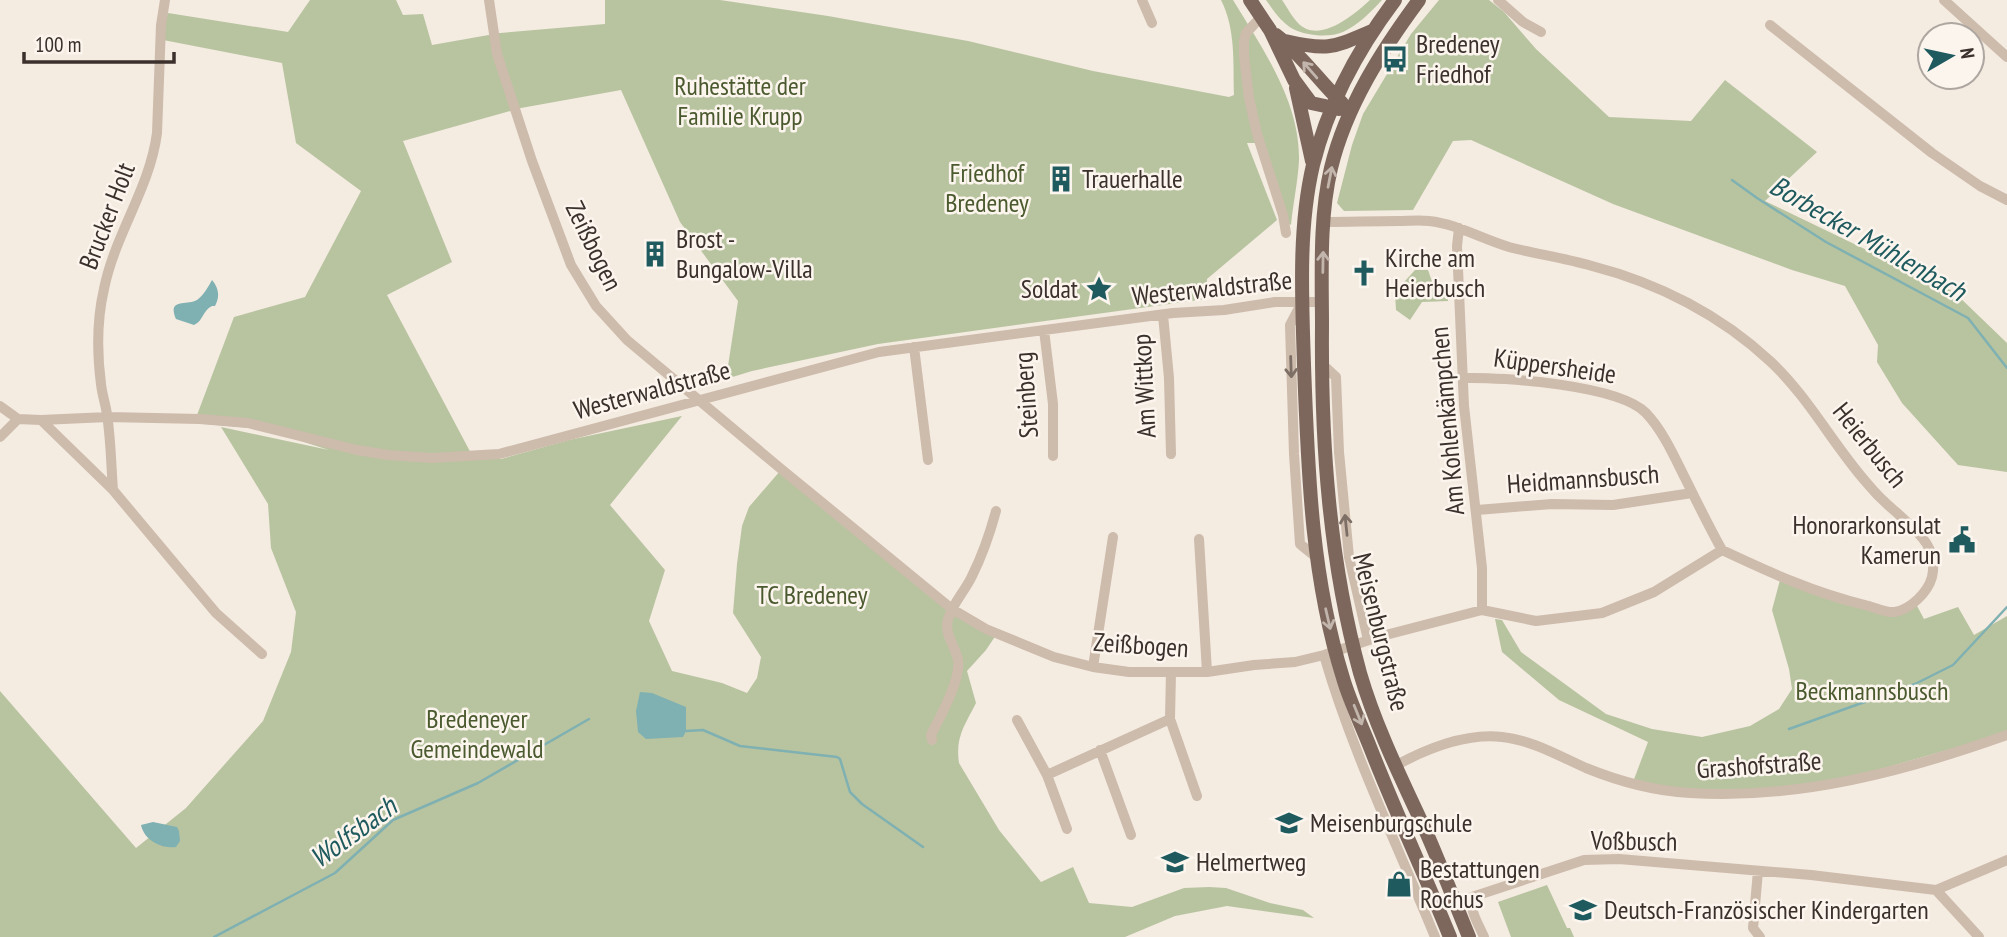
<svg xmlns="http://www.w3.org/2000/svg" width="2007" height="937" font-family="'PT Sans Narrow',sans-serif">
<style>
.green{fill:#b8c4a0}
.water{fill:#7fb0b2}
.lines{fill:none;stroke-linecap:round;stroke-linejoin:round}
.stream{stroke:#7fb0b2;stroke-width:2.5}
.minor{stroke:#cdbbac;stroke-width:10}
.major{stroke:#7d675c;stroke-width:14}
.oneway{stroke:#c2b5ac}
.oneway2{stroke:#7d6f65}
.labels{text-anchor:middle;stroke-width:5;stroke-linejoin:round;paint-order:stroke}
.poi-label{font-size:26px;fill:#3b302b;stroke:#fbf5ee;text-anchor:start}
.park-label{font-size:26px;fill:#4a5a2e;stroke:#fbf5ee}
.street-label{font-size:26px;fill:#3b302b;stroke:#fbf5ee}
.water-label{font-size:28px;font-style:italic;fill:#1f5a5e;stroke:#fbf5ee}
</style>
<rect width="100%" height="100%" fill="#f4ebe1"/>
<!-- green -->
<path class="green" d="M310,0h86l7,15 20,-1 9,31 68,-12 105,-9v-24h115l108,16 140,25 125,30 136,26 5,-2c-1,-31 2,-66 -13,-95h12c29,48 67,101 66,160 -1,21 -6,44 -8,65l-3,-2 -26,-80h-15l30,77 -70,59 -1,20 -328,45 -126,27 -26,8 12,-78 -58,-79 -59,-132 -100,18 -118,33 49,121 -65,33 87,164h27l68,-19 113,-24 -72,89 55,65 -16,51 23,50 50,12 25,10 10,-15 4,-21 -28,-44 4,-49 5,-38 7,-19 31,-36 90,73 126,91 -10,15 -19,21 9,32c-11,22 -21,34 -17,60l40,67 42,52 32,-15 16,36 43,4 52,-19 25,-1 17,1 44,15 33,7 11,8 -87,-12 -52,10 -50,21h-1125v-246l136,157 50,-40 77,-87 28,-69 5,-40 -25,-64 -3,-44 -47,-77 108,23 -66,-21 -69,-6 40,-106 71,-20 56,-106 -65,-48 -14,-80 -124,-24 10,-26 120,19z
M1266,0h16c5,7 10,17 16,23 21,22 57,-9 72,-23h12c-11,12 -24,25 -39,32 -14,6 -36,4 -50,-3 -11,-6 -20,-19 -27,-29z
M1439,0h50l15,12 32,37 73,68 82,4 34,-41 92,72 -52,49 189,91 53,51v129l-49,-7 -56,-62 -25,-41 1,-17 -33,-59 -53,-16 -179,-66 -142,-64 -18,1 -40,69 -69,1 -7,-8 15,-58 11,-31 48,-80z
M1415,270h13l9,26 11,-1v6l-26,1 -12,18 -14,-10 -1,-18z
M1780,580l113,34 23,-10 8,15 34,-12 16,28 33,-19v117l-175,50 -121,10 -78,-11 15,-40 -89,-42 -57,-48 -7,-33 7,1 19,32 85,62 46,15 50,8 48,-11 29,-17 13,-20 -3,-20 -17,-59z
M1547,885l20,43h3l4,9h-63l-13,-35z"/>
<!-- water -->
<path class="water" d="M212,280c7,8 8,17 3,26h-3c-10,5 -8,14 -18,19l-18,-6c-9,-21 10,-13 21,-19 7,-5 11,-13 15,-20z
M640,692l12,1 34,14v24l-3,6 -37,2 -8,-7 -2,-21z
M153,822l24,5 2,4 1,10 -4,6c-15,2 -32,-7 -35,-22z"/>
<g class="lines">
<!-- stream -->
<path class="stream" d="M1732,180l25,18 69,44 142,76 39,50
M1789,729l126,-45 38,-19 54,-58
M686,731l17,-1 37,16 97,11 3,2 10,33 12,12 61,43
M214,937l121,-64 58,-53 85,-37 111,-64"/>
<!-- minor -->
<path class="minor" d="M489,0l8,54 35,107 39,104 25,41 31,34 153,128 172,141 34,20 68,28 39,10 36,5h78l47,-7 41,-3 29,-7 54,-18 104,-27 54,11 66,-8 52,-21 68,-42c47,22 92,43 143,55 9,2 21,8 30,7 16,-3 33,-20 37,-35 7,-31 -17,-47 -36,-65 -11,-9 -21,-19 -30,-30 -34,-39 -57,-84 -95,-120 -50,-47 -113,-79 -179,-96 -28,-8 -56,-12 -83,-19 -27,-8 -52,-23 -80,-26 -10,-1 -21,0 -31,0 -25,0 -50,1 -74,1
M1142,0l10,23
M1498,0l25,22 18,10
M1944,0l63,57
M1261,17l-15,16 -2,7v16l5,42 8,36 26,81 3,18
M1770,25l162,128 48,33 27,14
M1459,228l-2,18 7,160 18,162v42
M1301,304l-11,21 4,129 6,90 16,13
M1163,315l6,63 2,76
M1044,330l9,74v52
M914,347l14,113
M1322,364l14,13 3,75 10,105 19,83
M1464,378c40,-1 155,7 182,35 17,18 28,43 39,65 12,24 24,49 37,72
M0,406l18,13
M41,420l72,70 103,123 46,41
M0,437l18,-18 23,1 67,-3 92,2 48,4 109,27 31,5 44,3 67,-4 380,-102 294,-39 51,-3 51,-8h47
M113,490c-2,-25 -2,-50 -6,-75 -1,-10 -5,-20 -6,-31 -4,-31 -4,-65 3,-95 11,-55 46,-101 53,-156l4,-108 4,-25
M1477,510l75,-6 61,1 79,-12
M1199,539l8,133
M1324,655c28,97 73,189 111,282
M1093,667l20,-130
M1171,672l-1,47 27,77
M1017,720l30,55 20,54
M932,740l-1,-5c9,-18 30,-55 27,-75 -3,-15 -14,-25 -10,-41 5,-16 17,-28 24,-43 10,-20 18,-43 24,-65
M1100,750l31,85
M1395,766c31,-17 71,-33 107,-29 30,3 57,19 84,31 32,13 69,23 104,25 108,7 216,-22 317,-58
M1047,775l123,-56
M1758,871l-5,57 7,9
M1936,890l43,47
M1484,937c-5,-12 -15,-27 -12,-40l112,-37 35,-1 192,16 125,15 71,-30"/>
<!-- major -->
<path class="major" d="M1250,0l20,30 24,50 17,23 28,6
M1395,0c-37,49 -67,105 -82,165 -15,64 -11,134 -9,200 4,106 7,211 39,313 7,24 18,46 27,69 25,64 54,126 80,190
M1419,0c-37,50 -73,106 -88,168 -12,51 -9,106 -9,158 -1,117 7,234 38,347 16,55 43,109 67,161 15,34 28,69 42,103
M1276,35c25,19 43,46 66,68
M1285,41c43,10 47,7 87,-10
M1296,88l16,73"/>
</g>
<!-- one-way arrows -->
<defs><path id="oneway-shaft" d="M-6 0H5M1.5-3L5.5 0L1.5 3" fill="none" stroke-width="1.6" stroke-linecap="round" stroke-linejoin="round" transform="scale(1.75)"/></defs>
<g class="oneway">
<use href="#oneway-shaft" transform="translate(1310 70) rotate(-131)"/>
<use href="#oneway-shaft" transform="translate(1330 177) rotate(-79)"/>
<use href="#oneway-shaft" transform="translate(1323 262) rotate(-89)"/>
<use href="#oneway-shaft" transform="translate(1328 619) rotate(77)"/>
<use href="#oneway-shaft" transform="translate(1358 715) rotate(68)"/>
</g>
<g class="oneway2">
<use href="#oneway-shaft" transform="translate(1291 367) rotate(88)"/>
<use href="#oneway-shaft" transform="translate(1346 525) rotate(-96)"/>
</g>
<!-- icons -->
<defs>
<g id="bus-bare" transform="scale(2.1)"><path d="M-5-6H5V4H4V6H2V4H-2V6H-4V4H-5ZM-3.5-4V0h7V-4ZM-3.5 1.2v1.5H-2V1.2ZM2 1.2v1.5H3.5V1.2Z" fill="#1f5a5e" stroke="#fbf5ee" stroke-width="2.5" paint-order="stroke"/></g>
<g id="building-bare" transform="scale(2.1)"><path d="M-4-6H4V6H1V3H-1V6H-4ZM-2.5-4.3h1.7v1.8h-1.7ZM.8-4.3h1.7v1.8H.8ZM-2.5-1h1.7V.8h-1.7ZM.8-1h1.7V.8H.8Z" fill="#1f5a5e" stroke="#fbf5ee" stroke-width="2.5" paint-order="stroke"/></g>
<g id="church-bare" transform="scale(2.1)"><path d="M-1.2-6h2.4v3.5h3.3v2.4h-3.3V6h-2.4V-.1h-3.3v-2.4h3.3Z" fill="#1f5a5e" stroke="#fbf5ee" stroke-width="2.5" paint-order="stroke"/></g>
<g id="sight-bare" transform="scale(2.1)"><path d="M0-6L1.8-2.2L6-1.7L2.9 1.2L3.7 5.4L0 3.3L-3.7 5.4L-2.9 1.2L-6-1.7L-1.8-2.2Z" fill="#1f5a5e" stroke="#fbf5ee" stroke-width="2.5" paint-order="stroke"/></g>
<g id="civic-bare" transform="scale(2.1)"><path d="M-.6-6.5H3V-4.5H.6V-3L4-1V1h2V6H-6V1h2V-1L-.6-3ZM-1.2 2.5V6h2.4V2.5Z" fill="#1f5a5e" stroke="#fbf5ee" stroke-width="2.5" paint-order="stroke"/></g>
<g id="school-bare" transform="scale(2.1)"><path d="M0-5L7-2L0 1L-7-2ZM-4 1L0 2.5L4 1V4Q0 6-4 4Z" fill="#1f5a5e" stroke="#fbf5ee" stroke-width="2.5" paint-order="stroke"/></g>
<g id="shop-bare" transform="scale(2.1)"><path d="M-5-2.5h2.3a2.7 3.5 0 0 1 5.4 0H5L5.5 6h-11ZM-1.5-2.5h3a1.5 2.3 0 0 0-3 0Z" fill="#1f5a5e" stroke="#fbf5ee" stroke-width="2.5" paint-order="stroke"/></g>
</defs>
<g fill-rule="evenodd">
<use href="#bus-bare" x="1395" y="59"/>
<use href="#building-bare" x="1061" y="179"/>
<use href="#building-bare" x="655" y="254"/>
<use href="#church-bare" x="1364" y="273"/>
<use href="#sight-bare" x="1099" y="289"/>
<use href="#civic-bare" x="1962" y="540"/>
<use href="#school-bare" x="1289" y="823"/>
<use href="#school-bare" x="1175" y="862"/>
<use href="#shop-bare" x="1399" y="884"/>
<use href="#school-bare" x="1583" y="910"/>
</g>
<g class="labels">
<!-- poi labels -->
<g class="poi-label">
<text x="1416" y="53">Bredeney<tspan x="1416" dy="30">Friedhof</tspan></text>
<text x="1082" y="188">Trauerhalle</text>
<text x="676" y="248">Brost -<tspan x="676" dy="30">Bungalow-Villa</tspan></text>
<text x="1385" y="267">Kirche am<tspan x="1385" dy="30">Heierbusch</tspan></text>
<text x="1078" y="298" text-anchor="end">Soldat</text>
<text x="1941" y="534" text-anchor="end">Honorarkonsulat<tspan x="1941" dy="30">Kamerun</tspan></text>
<text x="1310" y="832">Meisenburgschule</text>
<text x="1196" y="871">Helmertweg</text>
<text x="1420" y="878">Bestattungen<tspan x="1420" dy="30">Rochus</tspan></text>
<text x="1604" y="919">Deutsch-Französischer Kindergarten</text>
</g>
<!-- park labels -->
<g class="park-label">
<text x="740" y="95">Ruhestätte der<tspan x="740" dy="30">Familie Krupp</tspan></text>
<text x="987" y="182">Friedhof<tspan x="987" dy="30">Bredeney</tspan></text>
<text x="812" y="604">TC Bredeney</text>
<text x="1872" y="700">Beckmannsbusch</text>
<text x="477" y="728">Bredeneyer<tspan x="477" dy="30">Gemeindewald</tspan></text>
</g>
<!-- street labels -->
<g class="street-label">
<text transform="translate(107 216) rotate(-69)" y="9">Brucker Holt</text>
<text transform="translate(594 246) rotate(64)" y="9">Zeißbogen</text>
<text transform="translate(1212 288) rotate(-6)" y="9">Westerwaldstraße</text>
<text transform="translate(1555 366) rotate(8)" y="9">Küppersheide</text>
<text transform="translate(1144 386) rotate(-93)" y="9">Am Wittkop</text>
<text transform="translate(652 390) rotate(-15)" y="9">Westerwaldstraße</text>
<text transform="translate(1026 395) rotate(-94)" y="9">Steinberg</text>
<text transform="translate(1447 421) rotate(-95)" y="9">Am Kohlenkämpchen</text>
<text transform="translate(1870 445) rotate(51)" y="9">Heierbusch</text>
<text transform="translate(1583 479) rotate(-4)" y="9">Heidmannsbusch</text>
<text transform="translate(1381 632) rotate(76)" y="9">Meisenburgstraße</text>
<text transform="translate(1141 645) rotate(4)" y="9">Zeißbogen</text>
<text transform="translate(1759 765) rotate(-4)" y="9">Grashofstraße</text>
<text transform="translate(1634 841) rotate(1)" y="9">Voßbusch</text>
</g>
<!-- water labels -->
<g class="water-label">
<text transform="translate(1868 238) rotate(30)" y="10">Borbecker Mühlenbach</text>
<text transform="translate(353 832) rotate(-36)" y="10">Wolfsbach</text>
</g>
</g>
<!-- north arrow -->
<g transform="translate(1951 56) rotate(81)"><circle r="33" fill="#fbf5ee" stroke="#aea6a0" stroke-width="2"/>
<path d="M0-5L12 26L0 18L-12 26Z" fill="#1f5a5e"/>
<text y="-10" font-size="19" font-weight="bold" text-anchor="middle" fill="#3b302b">N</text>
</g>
<!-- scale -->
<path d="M24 52v10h150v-10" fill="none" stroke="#3b302b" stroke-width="3.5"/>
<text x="35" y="52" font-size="21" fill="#3b302b" stroke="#fbf5ee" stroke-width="5" paint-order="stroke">100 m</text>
</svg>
